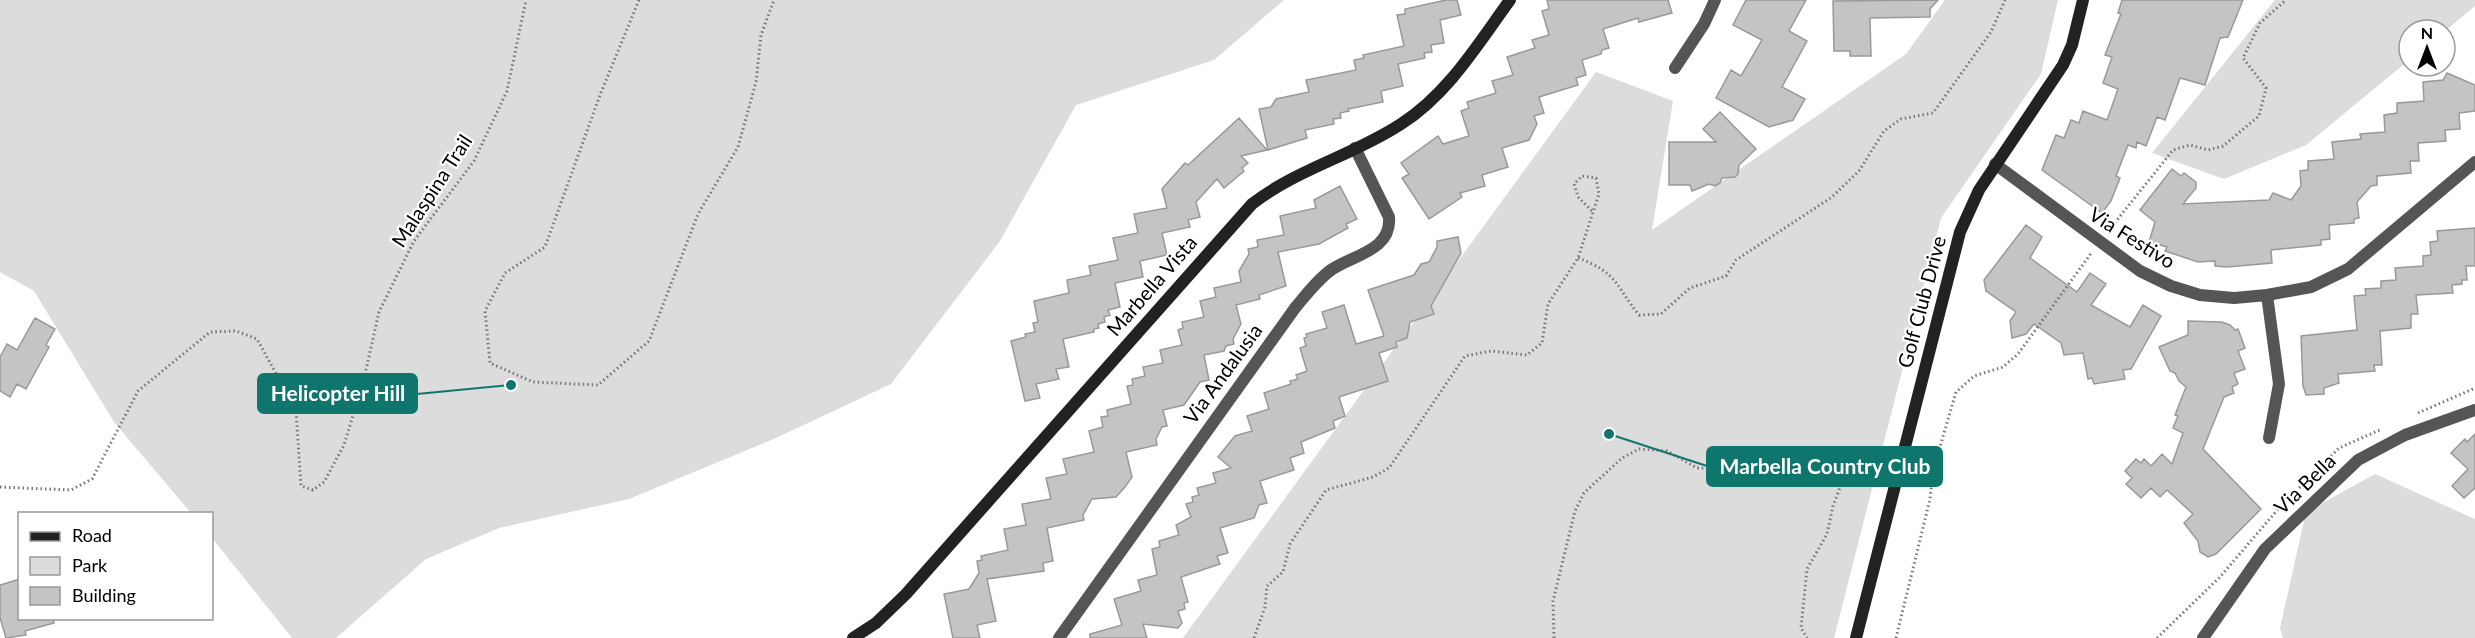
<svg xmlns="http://www.w3.org/2000/svg" width="2475" height="638" font-family="Lato,sans-serif">
<style>
.green{fill:#dcdcdc}
.building{fill:#c4c4c4;stroke:#999;stroke-width:1.5}
.lines{fill:none;stroke-linecap:round;stroke-linejoin:round}
.path{stroke:#777;stroke-width:3;stroke-dasharray:1.5 3;stroke-linecap:butt}
.street{stroke:#555;stroke-width:12}
.secondary{stroke:#222;stroke-width:12}
.labels{text-anchor:middle;stroke-width:4.5;stroke-linejoin:round;paint-order:stroke}
.street-label{font-size:20px;fill:#000;stroke:#fff}
.leader{fill:none;stroke:#0f766e;stroke-width:2}
.callout-dot{fill:#0f766e;stroke:#fff;stroke-width:2}
.callout{fill:#0f766e;stroke:#0f766e;stroke-width:2}
.callout-label{font-size:21px;text-anchor:middle;font-weight:bold;fill:#fff}
</style>
<rect width="100%" height="100%" fill="#fff"/>
<!-- green -->
<path class="green" d="M0,0h1284l-70,60 -138,45 -76,136 -109,143 -115,54 -147,61 -130,29 -73,31 -90,79h-44l-80,-100v-24l-21,-1 -77,-91 -80,-131 -34,-19z
M1945,0h113l-17,74 -100,144 -107,420h-651l413,-566 77,29 -21,129 254,-176z
M2275,0h200v6l-30,25 -36,-1v30l-103,85 -82,34 -72,-26z
M2375,474l100,45v119h-192l-3,-10 26,-116z"/>
<!-- building -->
<path class="building" d="M1446,0h11l4,15 -21,5 4,23 -13,2 1,7 -8,1 1,5 -27,6 5,22 -22,5 2,11 -35,7 1,2 -9,2 1,5 -8,1 1,5 -29,6 2,8 -39,12 -9,-41 12,-2 5,-8 33,-7 -3,-12 50,-10 -2,-10 10,-2 -1,-3 41,-9 -7,-31 8,-1v-5z
M1547,0h121l4,13 -33,9 -1,-4 -35,11 6,19 -7,2 -1,4 -19,6 4,15 -10,3 2,7 -39,12 5,16 -10,3 3,8 -8,16 -27,8 6,19 -26,8 3,11 -25,7 2,4 -33,22 -27,-41 7,-4 -8,-11 37,-27 5,8 26,-8 -8,-25 8,-3 -2,-6 29,-9 -4,-12 21,-6 -6,-18 28,-9 -3,-8 17,-5 -7,-24 7,-2z
M1746,0h60l-17,31 18,10 -25,46 23,12 -12,21 -24,7 -53,-29 15,-28 10,6 21,-36 -29,-15z
M1938,0l-8,9v8l-60,1 1,38h-21v-5h-16l-1,-50z
M2122,0h121l-15,37 -8,1 -15,47 -25,-7 -15,42 -8,-3 -11,29 -9,-4 -1,6 -8,-3 -12,31 4,2 -9,23 -9,12 -60,-43 14,-35 8,3 7,-18 8,3 4,-12 24,9 11,-31 -15,-6 9,-26 -7,-2 16,-41 -3,-1z
M2447,73l28,12v26l-16,2 1,16 -15,1 1,11 -28,2 1,18h-9l1,12 -34,3v9l-6,1 -14,16 2,16 -5,1v4l-25,2 1,14 -9,1v5l-50,5 1,13 -45,4 -12,-1v-5l-17,1 -33,-11 2,-4 -18,-5 6,-20 -15,-12 32,-41 9,7 3,-3 12,9v6l-13,16 86,-4 4,-7 18,7 10,-14 -1,-15 8,-1v-9l26,-2 -2,-17 29,-3 -1,-5 25,-2 -1,-17 13,-2v-10l27,-2 -1,-19 20,-2z
M1720,112l36,37 -17,16 -1,9 -3,3 -13,1 -2,5 -5,3 -6,-2 -17,7 -2,-6h-21v-43h47l-13,-13z
M1239,118l28,32 -26,6 7,7 -6,5 2,3 -20,17 -7,-9 -21,23 4,15 -12,3 2,7 -28,6 5,22 -27,6 3,16 -28,6 5,24 -12,3 2,5 -6,2 1,5 -7,2 1,4 -5,1v3l-31,7 6,28 -13,2 3,10 -23,5 4,14 -15,3 -14,-60 15,-4 -1,-3 10,-2 -2,-9 5,-1 -4,-21 35,-8 -2,-13 24,-5 -2,-9 29,-6 -5,-22 25,-5 -4,-19 33,-6 -5,-19 23,-26 3,2z
M1340,186l17,33 -11,5 2,4 -29,16 -41,8 8,34 -27,9 1,4 -24,6 5,19 -8,15 1,5 -8,2 -2,5 -20,4 5,25 -9,2 -16,23 -21,5 4,16 -5,1 -6,12 1,6 -31,7 6,25 -7,10 -9,10 -24,2 -9,16 1,5 -37,8 6,33 -10,2 1,8 -57,8 9,42 -19,4 3,13h-27l-9,-44 25,-5 10,-16 -2,-12 5,-1 -1,-4 27,-6 -4,-21 22,-4 -4,-21 29,-5 -5,-21 21,-4 -4,-15 31,-7 -5,-21 14,-4 -2,-10 7,-1 -1,-6 24,-6 -4,-18 6,-1 -1,-6 13,-3 -2,-9 20,-4 -3,-13 22,-5 -4,-15 5,-2 -1,-6 22,-5 -4,-16 16,-4 -2,-9 27,-6 -2,-11 10,-17 -1,-5 10,-2 -1,-7 27,-5 -4,-19 36,-8 -2,-8z
M2026,225l16,12 -12,21 47,34 13,-19 16,11 -15,21 39,22 13,-22 18,11 -30,53 -8,1 2,9 -31,5 -2,-6 -4,1 -5,-26 -19,2 -3,-12 -27,-19 -8,10 -14,4 -2,-17 6,-9 -30,-21 -2,-11z
M2475,228v38h-9l1,14h-5v4l-10,1 1,8 -37,2 2,19h-7v14l-31,3 2,34h-8l1,6 -37,3 1,9 -15,5v6l-18,1 -3,-9 -2,-50 56,-6 -3,-34 12,-1 -1,-6 16,-1v-7l15,-1 -1,-12 28,-2v-10l8,-1 -1,-13 8,-1 -1,-10z
M1458,237l3,16 -30,53 3,8 -24,8 -3,16 -11,4 1,5 -18,6 9,28 -49,16 6,19 -12,5 2,7 -34,14 3,11 -14,5 4,12 -34,11 7,22 -8,2 -5,13 -34,10 8,25 -11,3 3,8 -39,13 7,25 -4,1 1,6 -7,2 4,12 -4,5 -35,-4 4,14h-57v-4l32,-9 -8,-26 27,-8 -3,-11 19,-5 -5,-26 8,-2 -1,-6 20,-6 -3,-10 15,-8 -5,-13 7,-2 -1,-5 7,-2 -2,-7 19,-5 -3,-10 18,-5 -13,-11 17,-21 17,-5 -5,-15 22,-7 -5,-16 27,-9 -1,-3 8,-2 -2,-4 11,-4 -7,-23 6,-2 -2,-8 3,-1 -1,-3 21,-6 -5,-16 22,-7 12,39 28,-8 -16,-46 46,-15 7,-11 8,-2 8,-15v-6z
M35,318l20,11 -9,16 3,2 -23,42 -9,-5 -7,13 -10,-6v-34l7,-13 10,6z
M2188,321l34,1 8,3 5,5 3,-1 7,19 -7,3 7,18 -11,4 4,11 -6,3 2,6 -10,4 -21,52 58,60 -45,45 -8,3 -8,-5 -2,-11 -14,-18 9,-9 -26,-24 -7,7 -9,-9 -10,10 -15,-14 6,-6 -7,-7 11,-12 5,4 3,-4 7,7 11,-12 10,10 11,-31 -10,-5 5,-12 -3,-1 11,-28 -7,-6 -4,-8 -5,-2 -11,-24 29,-12z
M2475,434v54l-11,10 -12,-12 16,-17 -17,-16 14,-14 2,3z
M20,579v39h33l1,5 -29,8 1,4 -20,3 -6,-20v-33z"/>
<g class="lines">
<!-- path -->
<path class="path" d="M639,0l-39,95 -55,152 -40,26 -20,38 5,52 43,19 65,3 51,-44 49,-127 40,-67 18,-65 5,-47 13,-35
M2109,230l64,-80 17,-5 18,5 15,-4 36,-30 7,-28 -23,-30 17,-35 26,-23
M1578,258c40,15 37,27 61,57l22,-1 29,-26 36,-12 10,-16 96,-63 27,-26 25,-40 17,-12 32,-6 58,-81 14,-32
M2418,413l57,-25
M0,487l71,3 21,-11 46,-88 72,-59 26,-1 21,8 39,71 5,76 12,4 11,-8 20,-37 19,-62 16,-71 35,-71 60,-80 33,-70 19,-91
M1254,638l11,-31 2,-21 16,-14 7,-28 36,-54 47,-13 16,-9 76,-112 26,-5 36,4 15,-12 6,-39 30,-46 21,-64 -3,-16 -14,-2 -8,8 4,13 14,14
M1554,638l-1,-37 22,-90 9,-18 38,-35 17,-9 28,2 30,17 38,1 47,-14 18,-3 33,12 8,21 -8,21 -6,28 -20,35 -6,59 6,10
M1896,638l34,-139 3,-28 23,-79 18,-16 29,-9 15,-13 74,-102
M2157,638l63,-61 59,-69 60,-60 43,-19"/>
<!-- street -->
<path class="street" d="M1675,68l29,-44 11,-24
M1995,164l145,107 31,15 29,9 34,3 33,-3 44,-8 37,-18 127,-107
M2267,295l12,89 -10,54
M1059,638l236,-330c11,-13 22,-28 36,-38 21,-15 61,-19 58,-53l-34,-69
M2203,638l62,-89 93,-89 47,-25 70,-25"/>
<!-- secondary -->
<path class="secondary" d="M853,638l23,-15 30,-29 346,-390c45,-35 102,-49 149,-80 47,-30 77,-80 109,-124
M1856,638l104,-406 19,-42 84,-125 9,-20 11,-45"/>
</g>
<g class="labels">
<!-- street labels -->
<g class="street-label">
<text transform="translate(432 191) rotate(-57)" y="7">Malaspina Trail</text>
<text transform="translate(2132 238) rotate(32)" y="7">Via Festivo</text>
<text transform="translate(1152 286) rotate(-49)" y="7">Marbella Vista</text>
<text transform="translate(1922 302) rotate(-75)" y="7">Golf Club Drive</text>
<text transform="translate(1223 374) rotate(-54)" y="7">Via Andalusia</text>
<text transform="translate(2305 484) rotate(-44)" y="7">Via Bella</text>
</g>
</g>
<!-- callouts -->
<path class="leader" d="M511 385L417 394M1609 434L1707 466"/>
<g class="callout-dot">
<circle cx="511" cy="385" r="6"/>
<circle cx="1609" cy="434" r="6"/>
</g>
<g class="callout">
<rect x="258" y="374" width="159" height="39" rx="6"/>
<rect x="1707" y="447" width="235" height="39" rx="6"/>
</g>
<g class="callout-label">
<text x="338" y="401">Helicopter Hill</text>
<text x="1825" y="474">Marbella Country Club</text>
</g>
<!-- legend -->
<rect x="18" y="512" width="195" height="108" fill="#ffffff" stroke="#999999" stroke-width="1.5"/>
<rect x="30" y="532" width="30" height="9" fill="#222222" stroke="#999999" stroke-width="1.5"/>
<text x="72" y="542" font-size="18" fill="#000000">Road</text>
<rect x="30" y="557" width="30" height="18" fill="#dcdcdc" stroke="#999999" stroke-width="1.5"/>
<text x="72" y="572" font-size="18" fill="#000000">Park</text>
<rect x="30" y="587" width="30" height="18" fill="#c4c4c4" stroke="#999999" stroke-width="1.5"/>
<text x="72" y="602" font-size="18" fill="#000000">Building</text>
<!-- north arrow -->
<g transform="translate(2427 48)"><circle r="28" fill="#ffffff" stroke="#999999" stroke-width="1.5"/>
<path d="M0-4.5L10 22L0 15L-10 22Z" fill="#000000"/>
<text y="-9" font-size="16" font-weight="bold" text-anchor="middle" fill="#000000">N</text>
</g>
</svg>
